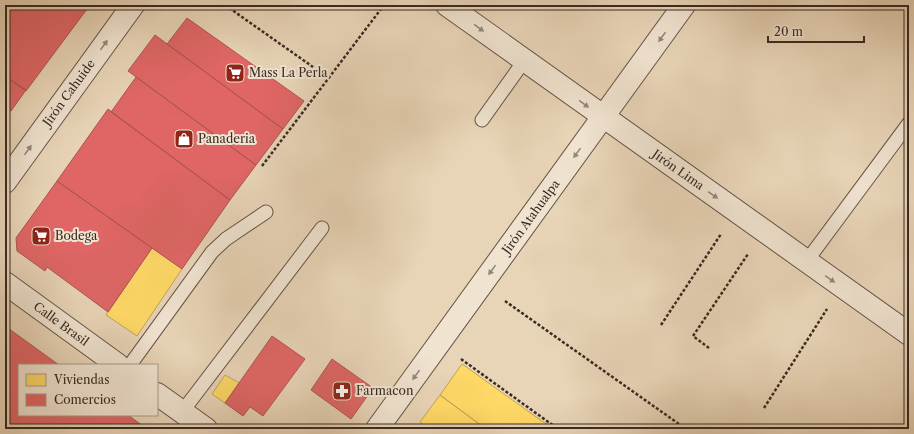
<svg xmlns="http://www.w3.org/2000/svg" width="914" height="434" font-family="'Libre Caslon Text',serif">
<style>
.homes{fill:#ffd966;stroke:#c4a452}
.shops{fill:#e06666;stroke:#ae5452}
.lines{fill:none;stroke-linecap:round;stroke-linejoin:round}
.lane-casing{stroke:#655447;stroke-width:15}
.street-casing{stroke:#655447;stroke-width:24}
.path{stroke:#392a22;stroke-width:2.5;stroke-dasharray:3 2;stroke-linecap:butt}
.lane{stroke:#f0e3d0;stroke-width:13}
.street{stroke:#f0e3d0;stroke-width:22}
.oneway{fill:#948679}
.labels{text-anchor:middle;stroke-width:4;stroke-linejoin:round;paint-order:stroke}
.poi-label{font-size:12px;fill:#392a22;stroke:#f0e3d0;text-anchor:start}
.street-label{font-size:12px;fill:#392a22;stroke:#f0e3d0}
</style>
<rect width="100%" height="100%" fill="#e8d4b7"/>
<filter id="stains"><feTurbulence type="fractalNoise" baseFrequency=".005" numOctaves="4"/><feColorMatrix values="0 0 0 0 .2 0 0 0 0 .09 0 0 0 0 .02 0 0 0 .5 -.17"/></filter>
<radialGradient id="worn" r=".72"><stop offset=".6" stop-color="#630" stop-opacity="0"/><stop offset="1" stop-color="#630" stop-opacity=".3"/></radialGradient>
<!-- homes -->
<path class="homes" d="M152,248l30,21 -45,67 -31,-21z
M462,364l91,65h-67l-46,-34z
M225,375l14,8 -14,20 -13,-9z
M440,395l46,34h-57l-9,-7z"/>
<!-- shops -->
<path class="shops" d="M5,5h85l-64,86 -21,-15z
M187,18l117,83 -21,28 -116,-85z
M155,35l128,94 -27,36 -128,-94z
M5,76l21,14 -15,21 -6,-5z
M136,77l120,88 -26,35 -119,-88z
M108,109l122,91 -48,69 -125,-88z
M57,181l95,67 -44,64 -61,-45 -2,4 -28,-20 -1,-13z
M5,326l54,39h-40v50h109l19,14h-142z
M272,336l33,23 -42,57 -13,-9 -7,9 -18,-13z
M332,359l41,29 -22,31 -40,-29z"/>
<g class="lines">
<!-- lane casing -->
<g class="lane-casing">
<path id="lane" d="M482,120l42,-59
M806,262l103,-139
M130,365l82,-113 14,-13 40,-27
M182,412l140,-184"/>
</g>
<!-- street casing -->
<g class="street-casing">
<path id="street" d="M447,5l462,329
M5,182l128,-177
M5,283l113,82
M157,394l49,35
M377,429l307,-424"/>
</g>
<!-- path -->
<path class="path" d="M225,5l88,62
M262,166l122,-161
M505,301l181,128
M661,325l60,-91
M709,348l-16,-12 55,-82
M461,359l97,70
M764,408l63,-99"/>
<!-- lane -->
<use href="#lane" class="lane"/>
<!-- street -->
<use href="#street" class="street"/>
</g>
<!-- one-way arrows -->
<defs><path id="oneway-solid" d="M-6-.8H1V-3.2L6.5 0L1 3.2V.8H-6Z"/></defs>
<g class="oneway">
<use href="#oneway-solid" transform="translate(479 28) rotate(36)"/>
<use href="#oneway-solid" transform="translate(662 37) rotate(126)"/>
<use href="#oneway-solid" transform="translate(104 45) rotate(-54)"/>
<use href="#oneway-solid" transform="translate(584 104) rotate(36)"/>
<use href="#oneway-solid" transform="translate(28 150) rotate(-54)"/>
<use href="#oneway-solid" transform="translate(577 153) rotate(126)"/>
<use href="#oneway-solid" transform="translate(713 195) rotate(35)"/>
<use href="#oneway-solid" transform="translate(492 270) rotate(126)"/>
<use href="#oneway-solid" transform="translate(830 279) rotate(35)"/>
<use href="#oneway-solid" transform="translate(416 375) rotate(126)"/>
</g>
<!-- icons -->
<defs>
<g id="supermarket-square" transform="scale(1)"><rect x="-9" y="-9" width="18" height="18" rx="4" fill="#8f2418" stroke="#f0e3d0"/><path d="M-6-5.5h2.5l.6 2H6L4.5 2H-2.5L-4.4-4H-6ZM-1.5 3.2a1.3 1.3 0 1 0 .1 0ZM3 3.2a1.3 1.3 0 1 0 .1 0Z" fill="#fff"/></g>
<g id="shop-square" transform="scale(1)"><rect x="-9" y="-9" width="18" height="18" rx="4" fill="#8f2418" stroke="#f0e3d0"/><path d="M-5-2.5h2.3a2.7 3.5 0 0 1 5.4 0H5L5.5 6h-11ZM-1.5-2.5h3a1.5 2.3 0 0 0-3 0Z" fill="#fff"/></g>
<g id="pharmacy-square" transform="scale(1)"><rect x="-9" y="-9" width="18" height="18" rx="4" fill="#8f2418" stroke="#f0e3d0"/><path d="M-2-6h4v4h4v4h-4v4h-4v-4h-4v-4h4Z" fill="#fff"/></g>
</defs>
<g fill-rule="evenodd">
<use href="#supermarket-square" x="235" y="73"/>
<use href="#shop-square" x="184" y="139"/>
<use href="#supermarket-square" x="41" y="236"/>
<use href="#pharmacy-square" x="342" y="391"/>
</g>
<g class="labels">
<!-- poi labels -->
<g class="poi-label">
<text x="249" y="77">Mass La Perla</text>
<text x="198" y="143">Panaderia</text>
<text x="55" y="240">Bodega</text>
<text x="356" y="395">Farmacon</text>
</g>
<!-- street labels -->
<g class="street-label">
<text transform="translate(69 93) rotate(-54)" y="4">Jirón Cahuide</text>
<text transform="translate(678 170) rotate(35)" y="4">Jirón Lima</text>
<text transform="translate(531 217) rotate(-54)" y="4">Jirón Atahualpa</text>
<text transform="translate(61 324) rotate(36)" y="4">Calle Brasil</text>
</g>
</g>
<!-- margin -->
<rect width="914" height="434" fill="none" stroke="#e8d4b7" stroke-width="20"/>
<rect x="6" y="6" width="902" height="422" fill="none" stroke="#392a22" stroke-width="2"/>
<rect x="10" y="10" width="894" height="414" fill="none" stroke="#392a22"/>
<!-- legend -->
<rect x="18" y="364" width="140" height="52" fill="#f0e3d0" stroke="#a7998a"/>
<rect x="26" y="374" width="20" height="12" fill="#ffd966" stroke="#a7998a"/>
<text x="54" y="384" font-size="12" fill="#392a22">Viviendas</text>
<rect x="26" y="394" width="20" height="12" fill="#e06666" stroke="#a7998a"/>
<text x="54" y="404" font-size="12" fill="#392a22">Comercios</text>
<!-- scale -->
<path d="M768 36v6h96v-6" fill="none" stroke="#392a22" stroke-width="2"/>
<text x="774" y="36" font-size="12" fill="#392a22" stroke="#f0e3d0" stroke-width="3" paint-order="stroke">20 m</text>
<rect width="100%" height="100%" filter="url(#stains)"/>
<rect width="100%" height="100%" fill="url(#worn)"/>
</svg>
